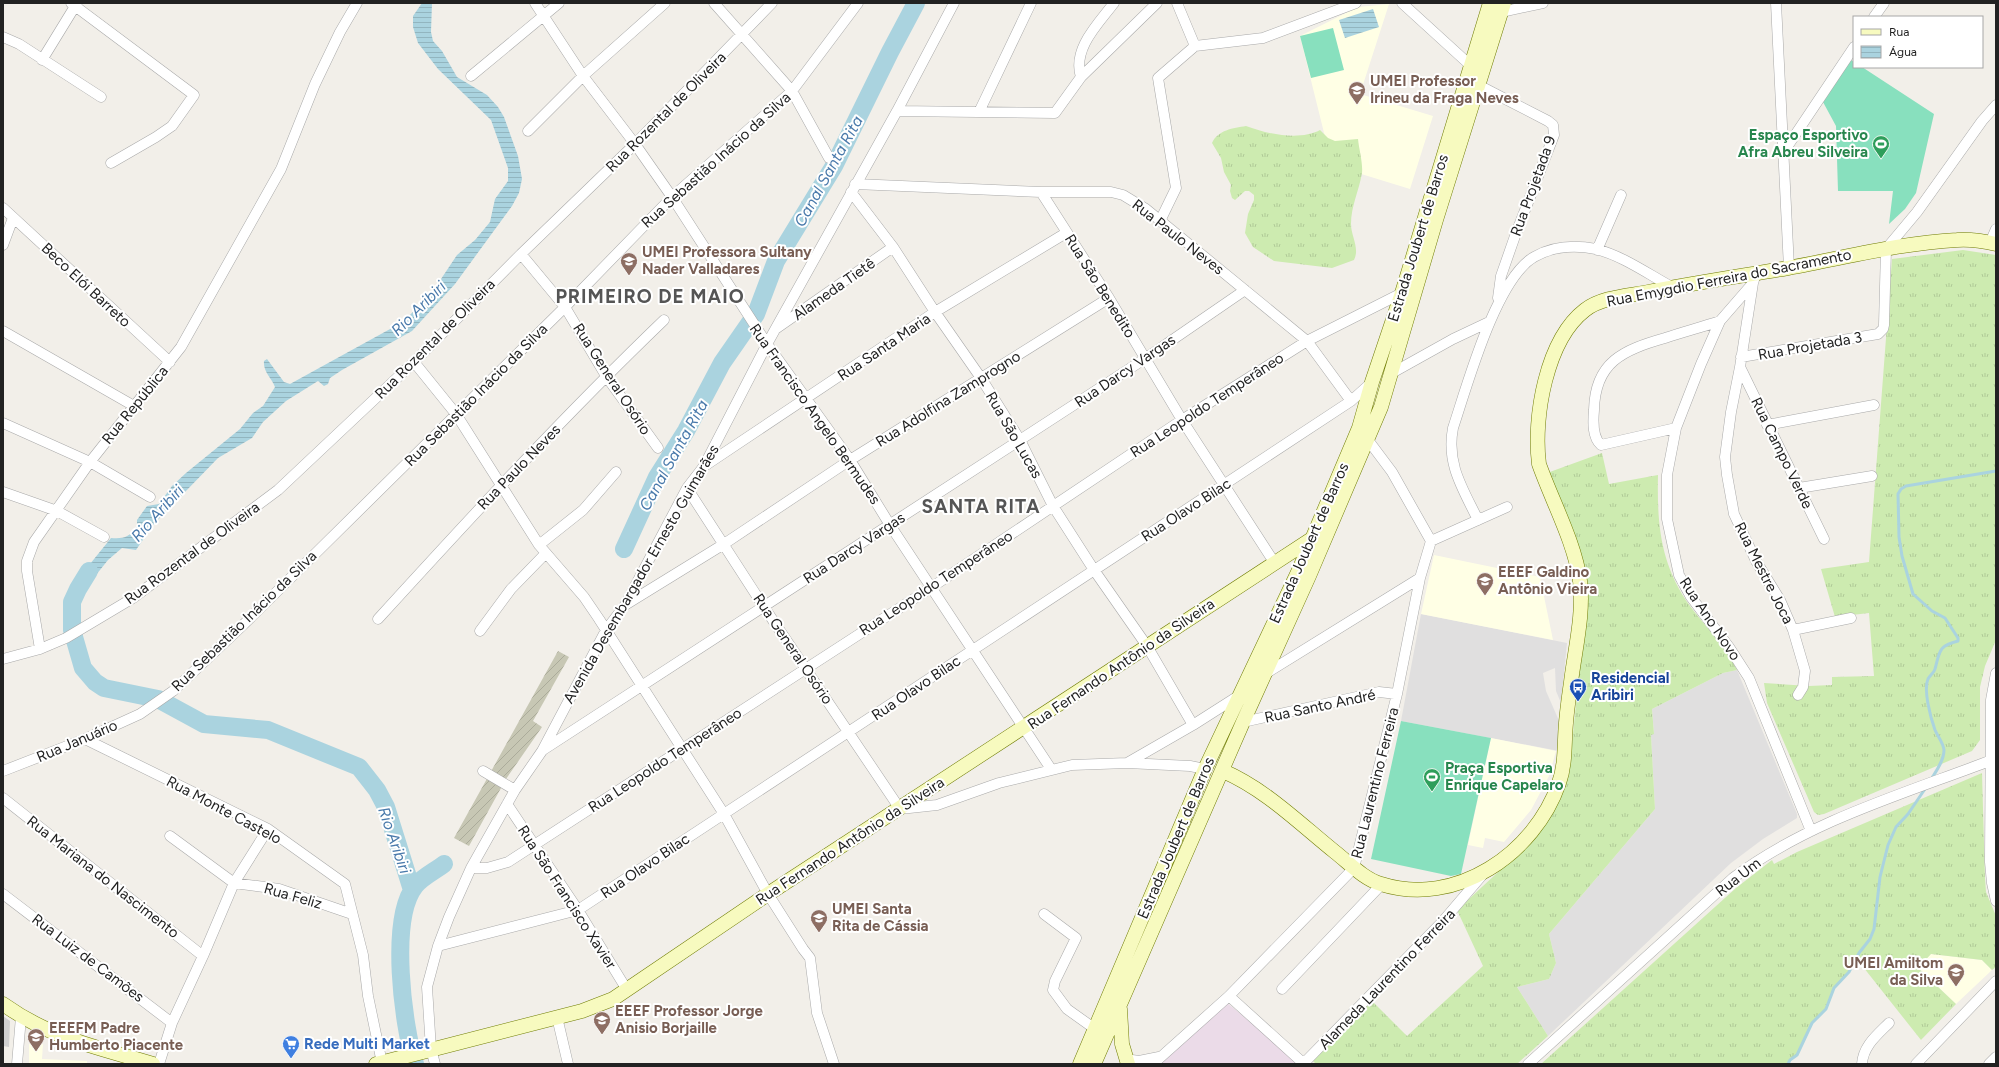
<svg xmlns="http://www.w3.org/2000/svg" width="1999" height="1067" font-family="Figtree,sans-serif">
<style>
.residential{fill:#e0dfdf}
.industrial{fill:#ebdbe8}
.education{fill:#ffffe5}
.religious{fill:#d0d0d0}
.construction{fill:url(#construction-furrows)}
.grass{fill:url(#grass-tufts)}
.pitch{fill:#88e0be}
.water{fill:url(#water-rules)}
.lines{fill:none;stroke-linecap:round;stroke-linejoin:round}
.stream{stroke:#aad3df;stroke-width:3}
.river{stroke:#aad3df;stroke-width:18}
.street-casing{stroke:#a9a9a9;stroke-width:11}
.secondary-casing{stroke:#707d05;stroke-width:15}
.street{stroke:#fff;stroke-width:10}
.secondary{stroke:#f7fabf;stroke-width:14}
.labels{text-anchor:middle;stroke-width:4;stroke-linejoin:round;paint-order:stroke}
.education-label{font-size:15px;font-weight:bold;fill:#785e54;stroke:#fff;text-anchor:start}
.street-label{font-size:15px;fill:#222;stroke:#fff}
.leisure-label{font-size:15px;font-weight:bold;fill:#27864d;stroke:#fff;text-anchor:end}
.transit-label{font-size:15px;font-weight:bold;fill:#164399;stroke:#fff;text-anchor:start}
.shop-label{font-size:15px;font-weight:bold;fill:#366cbe;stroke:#fff;text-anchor:start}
.water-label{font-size:16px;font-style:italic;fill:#4a7aab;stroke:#fff}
.district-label{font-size:19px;font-weight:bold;letter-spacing:1px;fill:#555;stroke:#fff}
</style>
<defs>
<pattern id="construction-furrows" width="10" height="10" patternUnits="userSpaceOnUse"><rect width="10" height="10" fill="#c7c7b4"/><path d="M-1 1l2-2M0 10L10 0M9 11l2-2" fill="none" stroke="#abab9a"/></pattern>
<pattern id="grass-tufts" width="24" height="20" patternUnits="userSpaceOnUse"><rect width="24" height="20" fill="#cdebb0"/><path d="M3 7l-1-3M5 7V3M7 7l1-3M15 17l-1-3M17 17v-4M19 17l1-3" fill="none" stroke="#b0c997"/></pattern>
<pattern id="water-rules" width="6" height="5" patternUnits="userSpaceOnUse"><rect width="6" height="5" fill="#aad3df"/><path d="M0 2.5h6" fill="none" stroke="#92b5bf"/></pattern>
</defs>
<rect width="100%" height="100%" fill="#f2efe9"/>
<!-- residential -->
<path class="residential" d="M1421,614l146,29 -6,60 -5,-12 -1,-23 -12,5 3,18 14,32 -1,28 -158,-30z
M1737,670l60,144v4l-34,21 -32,24 -183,173 -31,-49 32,-8 7,-16 -7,-29 106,-125 -4,-74 3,-2 -2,-24 71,-36z"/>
<!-- industrial -->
<path class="industrial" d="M1226,1002l76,62h-141z"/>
<!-- education -->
<path class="education" d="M1389,4l-29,90 73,22 -23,73 -78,-24 -32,-129 58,-29z
M1434,555l106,22 13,63 -132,-26z
M1491,738l65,13 -7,25 -18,34 -27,32 -19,-4 -2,10 -15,-3z
M1931,954l51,6 10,10 -36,34 -38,-37z
M29,1044h14l-1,15 45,2v3h-58z"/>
<!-- religious -->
<path class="religious" d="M3,1016l7,5 -1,26 -6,-1z"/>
<!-- construction -->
<path class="construction" d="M558,651l11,6 -36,64 9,6 -36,52 -37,67 -15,-8z"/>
<!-- grass -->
<path class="grass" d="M1246,126c21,8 54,15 74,4l8,8 7,3 23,-2c1,10 5,24 4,34 -3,18 -11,33 -11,51 0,12 9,24 3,36l-22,8 -58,-7 -21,-14 -8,-14 3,-19 6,-14v-5l-5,-4h-4l-10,9 -3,-2 -2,-7 1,-6 -7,-13 -3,-14 -9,-15c6,-13 21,-15 34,-17z
M1963,250l33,5v385l-11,26 -5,21v53l-8,11 -148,63 -6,1 -4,-3 -47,-109 -3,-20 45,3 23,-1v-8l42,-1 -5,-63 -34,4 -14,-48 48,-7 23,-303z
M1602,453l7,31 49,-9c-1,49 2,89 32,131 16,22 36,39 47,64l-14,3 -71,36 2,25 -3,1 4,74 -106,125 7,29 -7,16 -32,8 31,49 -31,28h-201l-3,-3 57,-62 37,37 76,-70 -26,-56 65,-60 49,-96 17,-170 -9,-34 -32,-77z
M1982,773l3,105 1,14 10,24v51l-4,3 -10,-10 -51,-6 -13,14 38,36 -35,36 -65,-82 -7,14 -15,16 -8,21 -14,14 -15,32 -7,5 -2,4h-247l195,-176 36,-28 2,4 23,-12z"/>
<!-- pitch -->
<path class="pitch" d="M1333,28l11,42 -33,8 -11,-42z
M1851,60l3,2v5h8l72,47 -18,79 -11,16 -16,15 4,-33h-55l-2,-65 -13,-24z
M1401,721l90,17 -30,136 -10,2 -80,-17z"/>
<!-- water -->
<path class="water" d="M422,3h10l-1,29 2,9 9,10 15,26 30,18 11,12 6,10 14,39 4,23 -3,14 -7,13 -57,78 -43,47 -70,39 -12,8 -2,6 -4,2 -6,-5 -32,20 -23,21 -11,16 -34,20 -65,67 -17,25 -14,-2 -14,12 -20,25 -11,6 -3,-1 -1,-6 11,-16 6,-4 21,-26c13,1 18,-1 26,-11v-7l10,-14 12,-2 13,-18 14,-13 54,-44 13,-16 10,-7 12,-19c-4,-10 -12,-15 -11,-26l3,-2 17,23 6,2 111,-61 7,-6 25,-26 24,-36 18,-15 15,-18 5,-23 13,-18v-13l-17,-48 -53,-51 -20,-26 -5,-16v-11z
M1373,9l6,18 -34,11 -6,-18z"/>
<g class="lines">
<!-- stream -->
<path class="stream" d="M1932,778c5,-8 12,-18 12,-28 -1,-8 -6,-13 -9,-20 -4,-11 -12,-40 -7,-51 2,-4 6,-6 7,-10 5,-18 3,-23 23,-28v-3l-13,-20 -13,-7 -19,-17 -11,-38 -3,-19 -1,-43 3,-5 5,-3 90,-15
M1788,1064l2,-4 7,-5 15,-32 14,-14 8,-21 15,-16 10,-19 11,-14 4,-10 6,-52 8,-32 8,-18 12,-13 19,-28"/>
<!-- river -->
<path class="river" d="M624,549l33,-72 29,-46 36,-68 34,-49 20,-53 58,-95 56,-114 26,-49
M89,571l-11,18 -6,13v28l11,38 12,14 9,6 54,11 46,25 64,6 91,37 18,23 9,17 26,83
M415,1064c-12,-39 -26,-145 0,-178 7,-9 20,-15 29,-22"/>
<!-- street casing -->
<g class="street-casing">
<path id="street" d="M71,3l123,92 -22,31 -16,11 -45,26
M535,3l48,73 52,68 37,53 95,147 83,116 40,65 161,244
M714,3l78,88 37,67
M1177,3l18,43
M1402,3l68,62
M1776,3l13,265
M1501,12l42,-9
M1874,17l10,-14
M3,37l16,7 82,53
M42,60l35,-57
M471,76l88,-73
M1081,77c-9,-28 17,-53 33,-74
M1478,85l70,36 5,4 1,10 -39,101 -14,40 -3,22
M897,111l158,2 26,-36 76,-74
M979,112l52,-109
M528,131l55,-55 82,-73
M1783,153l71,-106
M855,184l186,8h70l12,3 23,14 161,132 44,60
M851,192l42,55 42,65 46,66 39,62 33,66 41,64 53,76 46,79
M1041,192l68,106 73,122 92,142
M3,208l167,154
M1160,221l16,-33 -18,-110 37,-32 68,-8 93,-35
M1990,243l6,-14
M3,245l10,-27
M1597,250l24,-55
M521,254l44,53 41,69 52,72
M1756,273l-3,10 -33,38 -19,43 -25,64 -9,47v44l12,56 12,22 38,50 20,31 62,153
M1753,283l-13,84 -9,45 -6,45 2,18 7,39 22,47 24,39 13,30 12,41 -2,16 -5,8
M777,328l116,-81
M3,331l131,75
M1741,357l137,-23 5,-5 1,-4 2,-76 31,-37 65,-91 14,-16
M414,362l42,52 83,131 45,52 15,22 125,195 44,80 35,55 7,9 7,55 17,51
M1740,367l84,172
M1392,373l61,-34 36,-17
M3,423l87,39 60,35
M1767,425l107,-20
M1676,428l-75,17c-9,-8 -8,-24 -7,-35 1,-48 29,-60 71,-72 18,-6 37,-11 55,-17
M1368,440l24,32 39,69
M706,465l229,-153 131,-79
M687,488l77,119 136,202 37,-4 62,-22 73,-18 55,-2 63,3 15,3
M1799,488l73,-12
M3,492l54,19 47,26
M1478,520c-15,-31 -32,-56 -25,-92 14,-42 43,-149 81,-171 19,-11 41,-12 62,-8 27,7 52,25 76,38
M539,545l44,-35 33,-38
M625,605l99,-61 126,-84 259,-162
M378,619c93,-102 187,-204 286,-299
M1793,630l58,-12
M480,631l31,-42 35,-36
M40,649l-13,-78v-10l7,-19 56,-80 91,-115 100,-178 34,-85 25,-52 17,-29
M3,659l37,-10 26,-11 67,-40 145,-108 136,-128 107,-108 114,-110 137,-141
M1996,673l-5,27 -1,162 2,21 4,18
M1265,674l155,-96
M1243,722l136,-30 18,2
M85,739l183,90 77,55 18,71 5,41 14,67
M543,750l603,-392 99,-68
M1127,763l66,-38 47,-30
M3,771l82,-32 55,-25 33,-23 71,-67 321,-317 107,-110 120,-106 66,-88
M483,771l32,19
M3,798l200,158
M507,804l71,106 49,80
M170,836l64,47 45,6 73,25
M471,868h16l21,-6 424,-275 250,-167 125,-79 95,-48
M3,894l169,129
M1044,914l32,24 -21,43 -2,9 14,19 28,20
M438,946l140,-36 773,-509 20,-18
M1282,989l99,-104
M1229,996l73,66h3l138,-141 41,-48
M557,1017l11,47
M1125,1059l14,2 20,-4
M17,1064l4,-47
M159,1064l13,-41 31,-67 31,-73 34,-54
M435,1064l-4,-15 -4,-62 11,-41 11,-29 22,-49 44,-78 27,-39 64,-121 19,-25 62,-117 17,-22 63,-122 130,-233 57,-108
M1153,1064l76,-68 125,-128 43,-174 23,-116 11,-37 76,-34
M1528,1064l205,-186c76,-57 170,-84 259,-118l4,2
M1862,1064c1,-18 15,-29 27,-41
M1916,1064l80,-83
M1989,1064l7,-7"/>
</g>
<!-- secondary casing -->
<g class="secondary-casing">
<path id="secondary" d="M1223,771c42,18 76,52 112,81 14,11 29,27 46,32 75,24 154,-31 178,-101 7,-20 5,-39 7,-60 1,-13 3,-27 5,-41 4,-33 13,-68 9,-101 -5,-38 -28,-80 -41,-117 -6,-46 7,-124 46,-154 17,-13 42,-14 63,-18 46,-9 93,-16 140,-24 56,-10 112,-25 169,-28 13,-1 26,1 39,4
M3,1004c49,35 94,43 150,60
M1120,1009l2,35 6,20
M376,1064l206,-53 31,-12 155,-105 545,-356
M1080,1064l125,-295 94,-199 60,-142 13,-46 30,-89 88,-290
M1094,1064l149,-342 66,-146 72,-169 55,-187 68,-217"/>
</g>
<!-- street -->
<use href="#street" class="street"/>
<!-- secondary -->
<use href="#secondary" class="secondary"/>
</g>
<!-- icons -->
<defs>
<g id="school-pin" transform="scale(0.9)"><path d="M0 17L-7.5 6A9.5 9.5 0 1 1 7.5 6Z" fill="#8d6e63" stroke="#fff"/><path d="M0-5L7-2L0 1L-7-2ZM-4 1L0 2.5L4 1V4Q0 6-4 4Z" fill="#fff"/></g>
<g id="stadium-pin" transform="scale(0.9)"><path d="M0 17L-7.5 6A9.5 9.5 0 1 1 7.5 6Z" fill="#2e9e5b" stroke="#fff"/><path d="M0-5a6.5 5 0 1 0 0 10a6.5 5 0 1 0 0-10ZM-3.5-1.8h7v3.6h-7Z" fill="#fff"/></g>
<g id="bus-pin" transform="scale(0.9)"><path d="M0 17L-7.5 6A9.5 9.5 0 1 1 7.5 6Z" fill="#1a4fb4" stroke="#fff"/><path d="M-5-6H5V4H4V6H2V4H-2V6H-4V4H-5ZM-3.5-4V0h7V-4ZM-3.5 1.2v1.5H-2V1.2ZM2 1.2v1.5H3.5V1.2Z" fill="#fff"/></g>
<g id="supermarket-pin" transform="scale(0.9)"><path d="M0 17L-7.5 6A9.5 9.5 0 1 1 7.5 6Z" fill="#3f7fe0" stroke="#fff"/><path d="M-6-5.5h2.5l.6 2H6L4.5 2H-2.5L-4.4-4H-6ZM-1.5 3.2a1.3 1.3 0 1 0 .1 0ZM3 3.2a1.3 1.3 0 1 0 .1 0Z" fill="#fff"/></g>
</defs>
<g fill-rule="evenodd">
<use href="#school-pin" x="1357" y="90"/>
<use href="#stadium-pin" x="1881" y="144"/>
<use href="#school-pin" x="629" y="261"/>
<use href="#school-pin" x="1485" y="581"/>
<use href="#bus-pin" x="1578" y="687"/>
<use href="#stadium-pin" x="1432" y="777"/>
<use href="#school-pin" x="819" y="918"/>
<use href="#school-pin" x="1956" y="972"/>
<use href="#school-pin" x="602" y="1020"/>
<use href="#school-pin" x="36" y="1037"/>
<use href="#supermarket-pin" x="291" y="1044"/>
</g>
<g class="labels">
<!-- education labels -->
<g class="education-label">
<text x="1370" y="86">UMEI Professor<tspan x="1370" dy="17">Irineu da Fraga Neves</tspan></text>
<text x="642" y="257">UMEI Professora Sultany<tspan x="642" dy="17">Nader Valladares</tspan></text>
<text x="1498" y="577">EEEF Galdino<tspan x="1498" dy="17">Antônio Vieira</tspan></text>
<text x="832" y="914">UMEI Santa<tspan x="832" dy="17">Rita de Cássia</tspan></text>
<text x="1943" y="968" text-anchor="end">UMEI Amiltom<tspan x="1943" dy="17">da Silva</tspan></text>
<text x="615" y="1016">EEEF Professor Jorge<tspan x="615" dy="17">Anisio Borjaille</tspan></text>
<text x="49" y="1033">EEEFM Padre<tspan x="49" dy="17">Humberto Piacente</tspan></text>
</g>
<!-- street labels -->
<g class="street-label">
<text transform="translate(666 112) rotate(-45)" y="5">Rua Rozental de Oliveira</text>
<text transform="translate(716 160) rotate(-42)" y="5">Rua Sebastião Inácio da Silva</text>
<text transform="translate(1533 186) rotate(-70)" y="5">Rua Projetada 9</text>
<text transform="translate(1178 237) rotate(38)" y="5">Rua Paulo Neves</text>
<text transform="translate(1418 238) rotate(-73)" y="5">Estrada Joubert de Barros</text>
<text transform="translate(1729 278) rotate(-11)" y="5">Rua Emygdio Ferreira do Sacramento</text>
<text transform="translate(86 285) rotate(43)" y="5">Beco Elói Barreto</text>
<text transform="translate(1100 286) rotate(58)" y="5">Rua São Benedito</text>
<text transform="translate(834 289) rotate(-35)" y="5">Alameda Tietê</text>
<text transform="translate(435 339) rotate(-45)" y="5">Rua Rozental de Oliveira</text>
<text transform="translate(1810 346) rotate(-10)" y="5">Rua Projetada 3</text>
<text transform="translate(884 347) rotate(-34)" y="5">Rua Santa Maria</text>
<text transform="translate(1125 371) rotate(-34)" y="5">Rua Darcy Vargas</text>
<text transform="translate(612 379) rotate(57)" y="5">Rua General Osório</text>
<text transform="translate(476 395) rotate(-45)" y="5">Rua Sebastião Inácio da Silva</text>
<text transform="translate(948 399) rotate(-32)" y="5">Rua Adolfina Zamprogno</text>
<text transform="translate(135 405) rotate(-51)" y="5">Rua República</text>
<text transform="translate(1207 405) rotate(-33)" y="5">Rua Leopoldo Temperâneo</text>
<text transform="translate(815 414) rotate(55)" y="5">Rua Francisco Angelo Bermudes</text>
<text transform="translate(1014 435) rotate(60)" y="5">Rua São Lucas</text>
<text transform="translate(1782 453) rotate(64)" y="5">Rua Campo Verde</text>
<text transform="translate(519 467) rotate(-46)" y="5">Rua Paulo Neves</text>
<text transform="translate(1186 510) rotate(-33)" y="5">Rua Olavo Bilac</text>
<text transform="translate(1309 543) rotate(-66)" y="5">Estrada Joubert de Barros</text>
<text transform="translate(854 548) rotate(-33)" y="5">Rua Darcy Vargas</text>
<text transform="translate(192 553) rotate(-36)" y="5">Rua Rozental de Oliveira</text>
<text transform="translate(1764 573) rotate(63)" y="5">Rua Mestre Joca</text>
<text transform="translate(641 574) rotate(-60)" y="5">Avenida Desembargador Ernesto Guimarães</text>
<text transform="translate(936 583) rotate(-33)" y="5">Rua Leopoldo Temperâneo</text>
<text transform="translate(1710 619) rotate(56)" y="5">Rua Ano Novo</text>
<text transform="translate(244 621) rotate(-44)" y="5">Rua Sebastião Inácio da Silva</text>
<text transform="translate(793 649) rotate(56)" y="5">Rua General Osório</text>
<text transform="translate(1121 664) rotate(-34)" y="5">Rua Fernando Antônio da Silveira</text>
<text transform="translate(916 688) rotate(-34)" y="5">Rua Olavo Bilac</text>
<text transform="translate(1320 706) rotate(-12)" y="5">Rua Santo André</text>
<text transform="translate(77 741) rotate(-23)" y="5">Rua Januário</text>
<text transform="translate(665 760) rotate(-33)" y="5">Rua Leopoldo Temperâneo</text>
<text transform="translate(1375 783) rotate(-76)" y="5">Rua Laurentino Ferreira</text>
<text transform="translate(224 810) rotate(28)" y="5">Rua Monte Castelo</text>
<text transform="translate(1176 838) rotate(-67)" y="5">Estrada Joubert de Barros</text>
<text transform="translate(850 841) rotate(-33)" y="5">Rua Fernando Antônio da Silveira</text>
<text transform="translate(645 866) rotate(-34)" y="5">Rua Olavo Bilac</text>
<text transform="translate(103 877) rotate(38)" y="5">Rua Mariana do Nascimento</text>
<text transform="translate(1738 877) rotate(-38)" y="5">Rua Um</text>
<text transform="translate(293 896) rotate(16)" y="5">Rua Feliz</text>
<text transform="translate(567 897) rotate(57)" y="5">Rua São Francisco Xavier</text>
<text transform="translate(88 958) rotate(37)" y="5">Rua Luiz de Camões</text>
<text transform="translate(1387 979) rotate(-46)" y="5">Alameda Laurentino Ferreira</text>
</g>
<!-- leisure labels -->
<g class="leisure-label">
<text x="1868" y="140">Espaço Esportivo<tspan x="1868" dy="17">Afra Abreu Silveira</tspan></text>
<text x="1445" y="773" text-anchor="start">Praça Esportiva<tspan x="1445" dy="17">Enrique Capelaro</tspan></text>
</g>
<!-- transit labels -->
<g class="transit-label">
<text x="1591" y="683">Residencial<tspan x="1591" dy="17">Aribiri</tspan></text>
</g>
<!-- shop labels -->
<g class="shop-label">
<text x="304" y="1049">Rede Multi Market</text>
</g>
<!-- water labels -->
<g class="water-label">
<text transform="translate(828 171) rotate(-61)" y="6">Canal Santa Rita</text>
<text transform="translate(418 308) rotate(-45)" y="6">Rio Aribiri</text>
<text transform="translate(673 455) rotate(-61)" y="6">Canal Santa Rita</text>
<text transform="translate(157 513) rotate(-48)" y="6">Rio Aribiri</text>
<text transform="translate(395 840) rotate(71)" y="6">Rio Aribiri</text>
</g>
<!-- district labels -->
<g class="district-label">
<text x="650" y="303">PRIMEIRO DE MAIO</text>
<text x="981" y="513">SANTA RITA</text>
</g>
</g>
<!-- border -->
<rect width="1999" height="1067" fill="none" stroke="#222222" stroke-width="8"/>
<!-- legend -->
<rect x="1853" y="16" width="130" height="52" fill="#ffffff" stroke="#a7a7a7"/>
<rect x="1861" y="29" width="20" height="6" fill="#f7fabf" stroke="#a7a7a7"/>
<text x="1889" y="36" font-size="12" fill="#222222">Rua</text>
<rect x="1861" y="46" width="20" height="12" fill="url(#water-rules)" stroke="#a7a7a7"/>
<text x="1889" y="56" font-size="12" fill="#222222">Água</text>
</svg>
